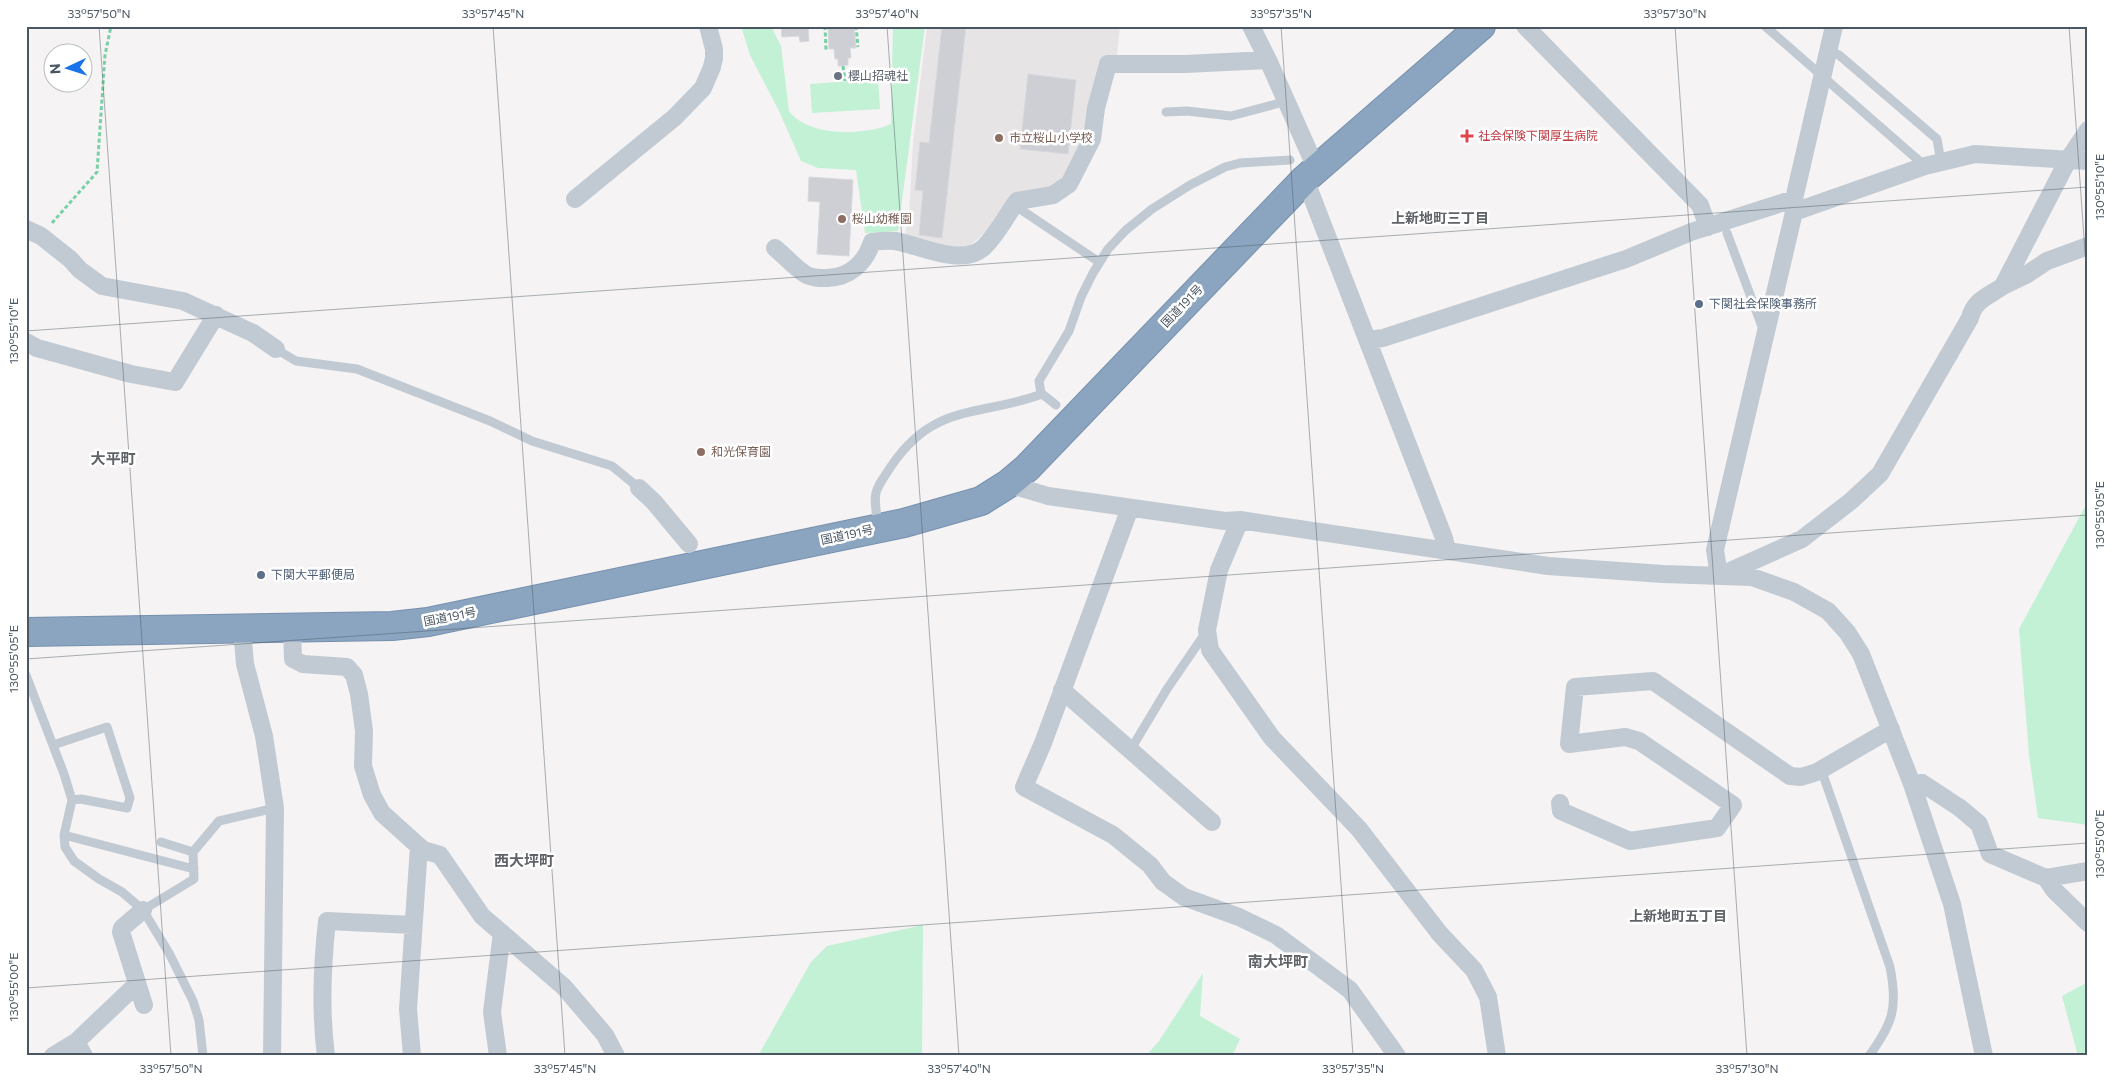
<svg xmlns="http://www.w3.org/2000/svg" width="2114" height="1082" font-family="Commissioner,'Noto Sans JP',sans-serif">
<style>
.education{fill:#e6e4e5}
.green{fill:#c3f1d5}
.building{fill:#cdcfd5;stroke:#d7d9de}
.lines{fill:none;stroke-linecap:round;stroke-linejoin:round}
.highway-casing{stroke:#7690ad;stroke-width:30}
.path{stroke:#7ad0a6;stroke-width:3;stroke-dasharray:4 2.5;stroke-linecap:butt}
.lane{stroke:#c1cad2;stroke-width:9}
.street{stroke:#c1cad2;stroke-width:18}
.highway{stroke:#8ba5c1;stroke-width:28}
.ticks{fill:none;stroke:#4a5661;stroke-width:1;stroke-opacity:0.45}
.worship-dot{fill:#6b7280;stroke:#fff;stroke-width:2}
.health-dot{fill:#e0444e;stroke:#fff;stroke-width:2}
.education-dot{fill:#8d6e63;stroke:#fff;stroke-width:2}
.service-dot{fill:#5c6f8a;stroke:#fff;stroke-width:2}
.labels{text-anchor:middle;stroke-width:5;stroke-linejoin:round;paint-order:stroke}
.worship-label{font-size:12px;fill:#5b616d;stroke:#fff;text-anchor:start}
.health-label{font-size:12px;fill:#be3a42;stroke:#fff;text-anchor:start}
.education-label{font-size:12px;fill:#785e54;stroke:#fff;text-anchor:start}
.service-label{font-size:12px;fill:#4e5e75;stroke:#fff;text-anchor:start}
.street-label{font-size:12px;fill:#4a5661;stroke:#fff}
.neighbourhood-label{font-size:14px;font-weight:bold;fill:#5f6368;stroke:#fff}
.quarter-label{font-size:15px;font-weight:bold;fill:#5f6368;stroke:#fff}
.neatline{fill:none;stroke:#4a5661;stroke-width:2}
.ticks-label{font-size:12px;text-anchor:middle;fill:#4a5661}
</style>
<rect width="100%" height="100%" fill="#f5f3f3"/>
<!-- education -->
<path class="education" d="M927,26h193l-3,29 -16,3 -14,76 -30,52 -60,36 -30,26 -25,-2 -37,-12 4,-18 4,-74z"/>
<!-- green -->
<path class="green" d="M741,26h30l10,20 8,65c19,26 75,25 102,13l2,-98h32l-27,205 -33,2 -9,-63 -38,-2 -17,-7 -22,-50 -29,-56z
M878,79l2,30 -68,4 -2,-29z
M2088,501v324l-50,-7 -9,-63 -10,-126z
M923,925l-1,131h-164l53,-94 16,-16z
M1203,973l-3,43 40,23 -8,17h-86l13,-15z
M2088,982v74h-10l-16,-60z"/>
<!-- building -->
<path class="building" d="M781,26h27l1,15 -9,1 -1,-6 -17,1z
M854,26l2,22h-6l1,10h-3v7l-10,1v-7h-3l-1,-10h-5l-1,-22z
M942,26h35h-11l-24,212 -23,-3 4,-44 -8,-1 5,-48 9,1z
M1028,74l48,6 -8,74 -48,-5z
M809,177l44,3 -4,76 -32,-2 3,-52 -12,-1z"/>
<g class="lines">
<!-- highway casing -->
<g class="highway-casing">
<path id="highway" d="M26,632l366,-6 36,-4 476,-99 77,-22 27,-17 19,-16 278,-289 176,-153"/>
</g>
<!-- path -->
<path class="path" d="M825,26l1,24
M856,26l2,21
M843,66l2,15
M52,223l45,-51 8,-117 6,-29"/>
<!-- lane -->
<path class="lane" d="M1765,26l160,140
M1828,51l11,4 98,84 4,23
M1166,112l21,-1 44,5 45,-12
M1014,205l85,57
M1727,233l37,99
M276,349l20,12 61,8 133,52 42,20 80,25 27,22
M1056,405l-15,-12 -2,-12 30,-50 12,-34 12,-24 15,-24 18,-19 26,-21 38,-24 35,-18 15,-4 50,-3
M878,525c-5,-34 -5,-32 14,-60 43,-63 88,-48 150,-71
M26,675l38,99 8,26 -8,35 1,12 9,14 25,18 23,13 21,18 26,43 24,48 6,19 4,36
M53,745l54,-18 23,71 -3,10 -46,-9 -9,1
M1131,749l36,-60 39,-57
M1821,769l69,198c8,41 3,56 -21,89
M64,835l130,34
M161,842l32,10
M143,910l51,-31 -1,-27 26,-31 56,-13"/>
<!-- street -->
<path class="street" d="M1251,26l17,34 48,108
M1525,26l175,179 8,22
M1834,26l-40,173v13l-79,338 4,26 83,-37 49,-38 29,-27 90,-156c4,-18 19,-22 33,-32l65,-126 20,-30
M1305,179l139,359 3,13
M575,199l100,-82 28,-29 9,-21 2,-9v-9l-6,-23
M1794,212l131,-46 50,-12 113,7
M26,229l15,7 29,23 10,11 22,16 81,15 70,32 23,16
M775,248c10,8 19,19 30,26 6,4 15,4 22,4 23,-1 38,-15 45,-36 7,-1 15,-2 23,-1 25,4 66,26 88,7 14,-13 23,-32 34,-47l36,-6 16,-11 23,-45 4,-31 12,-44h77l83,-4
M2003,286l23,-11 21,-14 41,-15
M1367,340l16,-2 243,-79 65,-27 103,-33
M26,342l11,6 94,26 44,8 41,-67
M1008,484l40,12 177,25 15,-1 308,46 115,8 89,3 42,15 34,19 19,21 14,22 51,130 40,120 32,152
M639,488l15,14 35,42
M1130,508l-87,235 -19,44 89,48 37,30 13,17 21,15 55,20 37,18 74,55 47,66
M1240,520l-21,50 -12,60 3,20 62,88 87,91 81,105 34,36 14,27 9,59
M292,628l1,31 10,5 44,3 7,8 5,19 5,37 -1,35 9,29 10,18 41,37 17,5 42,61 82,71 41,48 11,21
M242,629l3,35 19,72 11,72 -3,248
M1062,690l150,132
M1912,784l10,-1 38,25 19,16 11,30 56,24 8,12 34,33
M1560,803l1,8 69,30 87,-13 16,-23 -94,-64 -14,-4 -56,7 6,-57 78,-6 137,95 11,1 16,-5 74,-43
M2046,878l42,-7
M143,910l-21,18 -1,4 23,73
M76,1042l61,-58
M53,1056l23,-14 8,14
M326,1056c-6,-46 -4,-90 1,-135l86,4
M412,1056l-4,-47 11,-163
M498,1056l-6,-44 10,-79"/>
<!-- highway -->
<use href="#highway" class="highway"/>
</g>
<!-- ticks -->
<path class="ticks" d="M99,26l72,1030M493,26l72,1030M887,26l72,1030M1281,26l72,1030M1675,26l72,1030M2069,26l19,268M26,331l2062,-144M26,659l2062,-144M26,988l2062,-145"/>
<!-- markers -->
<circle class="worship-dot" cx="838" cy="76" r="5"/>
<path class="health-dot" d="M1464.5 128.5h5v5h5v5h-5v5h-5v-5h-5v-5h5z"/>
<g class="education-dot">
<circle cx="999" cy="138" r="5"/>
<circle cx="842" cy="219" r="5"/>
<circle cx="701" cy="452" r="5"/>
</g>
<g class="service-dot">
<circle cx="1699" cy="304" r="5"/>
<circle cx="261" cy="575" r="5"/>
</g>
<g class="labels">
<!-- worship labels -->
<g class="worship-label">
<text x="848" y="80">櫻山招魂社</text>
</g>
<!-- health labels -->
<g class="health-label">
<text x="1478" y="140">社会保険下関厚生病院</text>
</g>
<!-- education labels -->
<g class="education-label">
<text x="1009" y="142">市立桜山小学校</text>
<text x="852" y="223">桜山幼稚園</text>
<text x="711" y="456">和光保育園</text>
</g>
<!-- service labels -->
<g class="service-label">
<text x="1709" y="308">下関社会保険事務所</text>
<text x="271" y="579">下関大平郵便局</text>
</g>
<!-- street labels -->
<g class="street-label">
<text transform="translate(1182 306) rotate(-46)" y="4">国道191号</text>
<text transform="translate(847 535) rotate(-12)" y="4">国道191号</text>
<text transform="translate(450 617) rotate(-11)" y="4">国道191号</text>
</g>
<!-- neighbourhood labels -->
<g class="neighbourhood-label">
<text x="1440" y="223">上新地町三丁目</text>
<text x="1678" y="921">上新地町五丁目</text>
</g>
<!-- quarter labels -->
<g class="quarter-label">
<text x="113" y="464">大平町</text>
<text x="524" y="866">西大坪町</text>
<text x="1278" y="967">南大坪町</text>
</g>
</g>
<!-- border -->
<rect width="2114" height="1082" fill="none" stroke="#ffffff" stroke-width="55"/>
<!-- north arrow -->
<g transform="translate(68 68) rotate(266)"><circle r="24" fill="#ffffff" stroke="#b7bbc0"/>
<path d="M0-4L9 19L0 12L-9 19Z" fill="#1a73e8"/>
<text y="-8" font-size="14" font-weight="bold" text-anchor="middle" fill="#4a5661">N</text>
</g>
<rect x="28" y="28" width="2058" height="1026" class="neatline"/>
<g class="ticks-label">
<text x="99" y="18">33°57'50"N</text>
<text x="493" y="18">33°57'45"N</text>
<text x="887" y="18">33°57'40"N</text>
<text x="1281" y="18">33°57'35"N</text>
<text x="1675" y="18">33°57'30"N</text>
<text transform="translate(2100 187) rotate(-90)" y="4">130°55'10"E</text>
<text transform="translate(14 331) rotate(-90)" y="4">130°55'10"E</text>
<text transform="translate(2100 515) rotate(-90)" y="4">130°55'05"E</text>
<text transform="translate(14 659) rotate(-90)" y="4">130°55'05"E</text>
<text transform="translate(2100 844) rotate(-90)" y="4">130°55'00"E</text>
<text transform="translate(14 987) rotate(-90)" y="4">130°55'00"E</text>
<text x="171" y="1073">33°57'50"N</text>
<text x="565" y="1073">33°57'45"N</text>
<text x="959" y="1073">33°57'40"N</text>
<text x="1353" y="1073">33°57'35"N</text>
<text x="1747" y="1073">33°57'30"N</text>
</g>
</svg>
